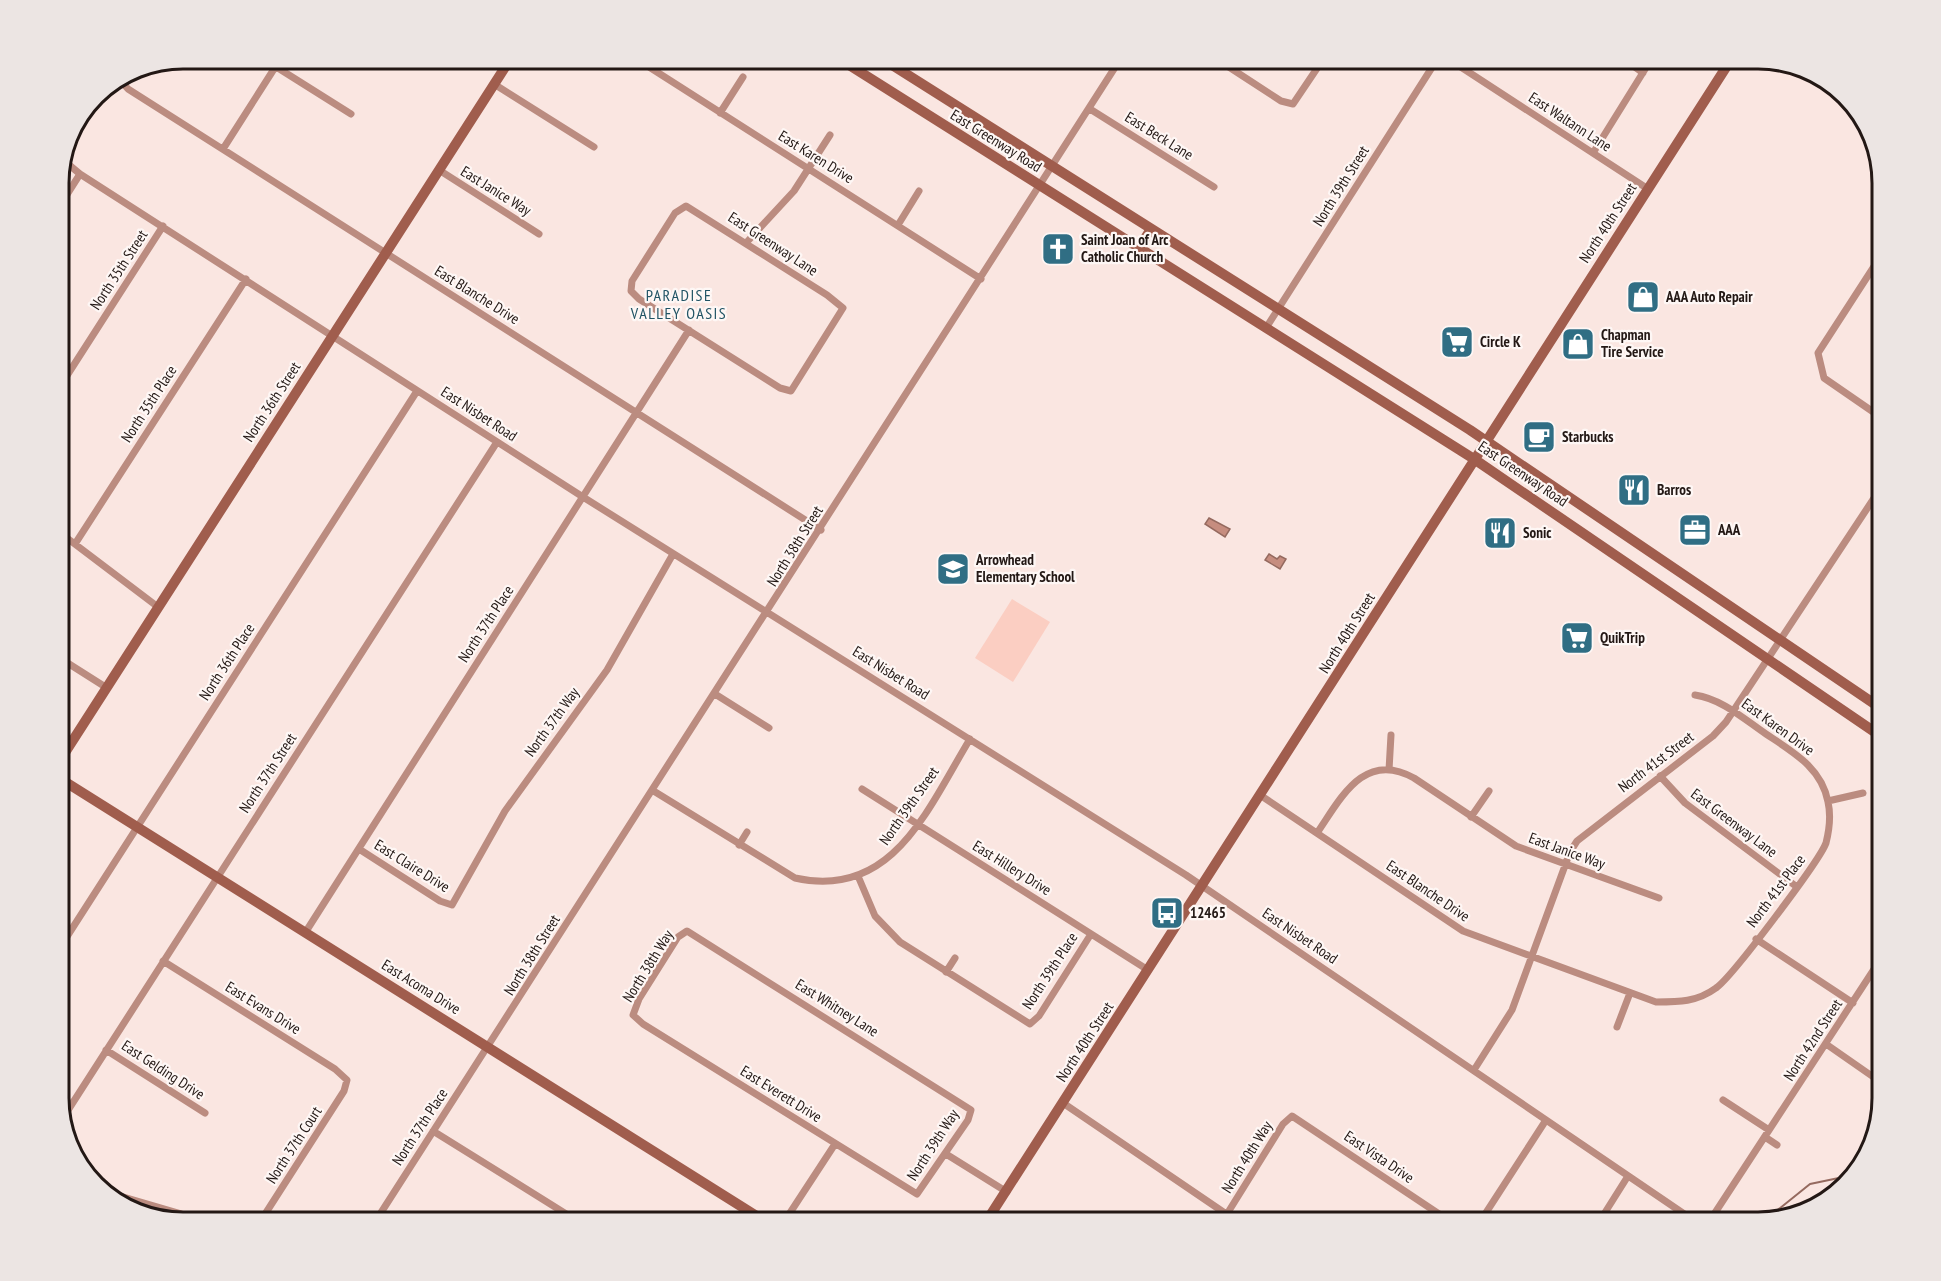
<svg xmlns="http://www.w3.org/2000/svg" width="1941" height="1281" font-family="'PT Sans Narrow',sans-serif">
<style>
.green{fill:#fbcec2}
.water{fill:#c68d7f;stroke:#956a5f;stroke-width:1.5}
.lines{fill:none;stroke-linecap:round;stroke-linejoin:round}
.stream{stroke:#956a5f;stroke-width:2}
.street{stroke:#bb8c80;stroke-width:7}
.secondary{stroke:#a05d4d;stroke-width:10}
.labels{text-anchor:middle;stroke-width:4.5;stroke-linejoin:round;paint-order:stroke}
.street-label{font-size:15px;fill:#231815;stroke:#fef7f5}
.poi-label{font-size:15px;font-weight:bold;fill:#231815;stroke:#fef7f5;text-anchor:start}
.neighbourhood-label{font-size:16px;letter-spacing:1.5px;fill:#215364;stroke:#fef7f5}
.rim{fill:none;stroke:#231815;stroke-width:3}
</style>
<rect width="100%" height="100%" fill="#fae6e1"/>
<!-- green -->
<path class="green" d="M1012,599l38,23 -37,60 -38,-24z"/>
<!-- water -->
<path class="water" d="M1209,518l21,11 -5,8 -20,-13z
M1269,554l8,5 3,-3 6,3 -6,10 -15,-9z"/>
<g class="lines">
<!-- stream -->
<path class="stream" d="M1764,1221l46,-37 43,-9"/>
<!-- street -->
<path class="street" d="M262,58l89,56
M635,58l346,221
M1215,58l66,43 12,3 31,-46
M1447,58l201,131
M1622,58l21,15
M120,80l8,9 693,441
M494,84l100,63
M1090,109l124,78
M720,113l23,-36
M223,149l58,-91
M1593,153l59,-95
M62,159l18,15 503,323 603,378 510,347
M439,170l100,64
M686,206l141,89 16,13 -52,83 -11,-3 -141,-89 -8,-8 1,-10 43,-68z
M59,207l21,-33
M898,225l21,-34
M746,243l48,-52 36,-56
M1882,254l-64,99 6,25 58,40
M1266,328l172,-270
M59,388l104,-162
M59,532l99,75
M75,544l171,-265
M66,662l41,26
M715,694l54,34
M1389,770l2,-35
M1660,776l25,27 112,84
M862,789l286,181
M652,790l143,88c98,22 133,-70 175,-139
M1260,795l203,136 193,71c23,0 41,0 60,-14 16,-11 104,-128 110,-145 3,-12 5,-28 2,-41 -6,-34 -35,-50 -62,-68 -22,-15 -44,-35 -71,-39
M1828,801l35,-8
M1471,817l18,-26
M1317,833c24,-35 47,-83 97,-55l102,68 143,52
M739,845l8,-13
M359,849l81,52 12,4 53,-94 102,-141 66,-116
M858,876l17,40 25,26 130,82 9,-8 52,-82
M687,931l284,179 -3,10 -51,74 -274,-170 -10,-9 6,-16 39,-62z
M305,933l384,-603
M1756,939l97,64
M59,949l358,-558
M163,961l172,108 12,11 -3,11 -84,131
M946,972l9,-14
M1617,1027l13,-34
M1826,1044l56,39
M106,1050l99,63
M1474,1070l38,-60 58,-158 7,-11 136,-105 13,-14 156,-236
M1723,1100l46,30
M1063,1103l175,119
M63,1118l434,-676
M433,1131l146,91
M1765,1137l12,8
M946,1154l61,38
M97,1183l23,13 89,26
M381,1214l13,8
M1227,1214l56,-90 9,-8 159,106
M375,1222l746,-1164
M784,1222l51,-78
M1480,1222l66,-102
M1599,1222l29,-46
M1709,1222l173,-265"/>
<!-- secondary -->
<path class="secondary" d="M838,58l636,401 408,278
M881,58l589,372 412,279
M1139,248l12,-19
M59,762l452,-704
M59,778l707,444
M986,1222l746,-1164"/>
</g>
<!-- icons -->
<defs>
<g id="church-square" transform="scale(1.725)"><rect x="-9" y="-9" width="18" height="18" rx="4" fill="#306e84" stroke="#fef7f5"/><path d="M-1.2-6h2.4v3.5h3.3v2.4h-3.3V6h-2.4V-.1h-3.3v-2.4h3.3Z" fill="#fff"/></g>
<g id="shop-square" transform="scale(1.725)"><rect x="-9" y="-9" width="18" height="18" rx="4" fill="#306e84" stroke="#fef7f5"/><path d="M-5-2.5h2.3a2.7 3.5 0 0 1 5.4 0H5L5.5 6h-11ZM-1.5-2.5h3a1.5 2.3 0 0 0-3 0Z" fill="#fff"/></g>
<g id="supermarket-square" transform="scale(1.725)"><rect x="-9" y="-9" width="18" height="18" rx="4" fill="#306e84" stroke="#fef7f5"/><path d="M-6-5.5h2.5l.6 2H6L4.5 2H-2.5L-4.4-4H-6ZM-1.5 3.2a1.3 1.3 0 1 0 .1 0ZM3 3.2a1.3 1.3 0 1 0 .1 0Z" fill="#fff"/></g>
<g id="cafe-square" transform="scale(1.725)"><rect x="-9" y="-9" width="18" height="18" rx="4" fill="#306e84" stroke="#fef7f5"/><path d="M-5.5-4.5H6V0H3Q3 3.5 0 3.5H-2.5Q-5.5 3.5-5.5 0ZM3-3.2v2h1.7v-2ZM-6 4.5H4V6H-6Z" fill="#fff"/></g>
<g id="restaurant-square" transform="scale(1.725)"><rect x="-9" y="-9" width="18" height="18" rx="4" fill="#306e84" stroke="#fef7f5"/><path d="M-5-6h1v4h1v-4h1v4h1v-4h1v5L-1.5 .5V6h-2V.5L-5-1ZM5-6V6H3V1.5H1.5Q1.5-4 5-6Z" fill="#fff"/></g>
<g id="office-square" transform="scale(1.725)"><rect x="-9" y="-9" width="18" height="18" rx="4" fill="#306e84" stroke="#fef7f5"/><path d="M-6-3h4V-5.5h4V-3h4V5H-6ZM-1-4.5V-3h2v-1.5ZM-6 0V1H6V0Z" fill="#fff"/></g>
<g id="school-square" transform="scale(1.725)"><rect x="-9" y="-9" width="18" height="18" rx="4" fill="#306e84" stroke="#fef7f5"/><path d="M0-5L7-2L0 1L-7-2ZM-4 1L0 2.5L4 1V4Q0 6-4 4Z" fill="#fff"/></g>
<g id="bus-square" transform="scale(1.725)"><rect x="-9" y="-9" width="18" height="18" rx="4" fill="#306e84" stroke="#fef7f5"/><path d="M-5-6H5V4H4V6H2V4H-2V6H-4V4H-5ZM-3.5-4V0h7V-4ZM-3.5 1.2v1.5H-2V1.2ZM2 1.2v1.5H3.5V1.2Z" fill="#fff"/></g>
</defs>
<g fill-rule="evenodd">
<use href="#church-square" x="1058" y="249"/>
<use href="#shop-square" x="1643" y="297"/>
<use href="#supermarket-square" x="1457" y="342"/>
<use href="#shop-square" x="1578" y="344"/>
<use href="#cafe-square" x="1539" y="437"/>
<use href="#restaurant-square" x="1634" y="490"/>
<use href="#office-square" x="1695" y="530"/>
<use href="#restaurant-square" x="1500" y="533"/>
<use href="#school-square" x="953" y="569"/>
<use href="#supermarket-square" x="1577" y="638"/>
<use href="#bus-square" x="1167" y="913"/>
</g>
<g class="labels">
<!-- street labels -->
<g class="street-label">
<text transform="translate(1570 122) rotate(33)" y="5">East Waltann Lane</text>
<text transform="translate(1159 136) rotate(32)" y="5">East Beck Lane</text>
<text transform="translate(996 141) rotate(32)" y="5">East Greenway Road</text>
<text transform="translate(816 157) rotate(32)" y="5">East Karen Drive</text>
<text transform="translate(1341 186) rotate(-58)" y="5">North 39th Street</text>
<text transform="translate(496 191) rotate(32)" y="5">East Janice Way</text>
<text transform="translate(1608 223) rotate(-57)" y="5">North 40th Street</text>
<text transform="translate(773 244) rotate(33)" y="5">East Greenway Lane</text>
<text transform="translate(119 270) rotate(-57)" y="5">North 35th Street</text>
<text transform="translate(477 295) rotate(32)" y="5">East Blanche Drive</text>
<text transform="translate(272 402) rotate(-57)" y="5">North 36th Street</text>
<text transform="translate(149 404) rotate(-57)" y="5">North 35th Place</text>
<text transform="translate(479 414) rotate(33)" y="5">East Nisbet Road</text>
<text transform="translate(1523 474) rotate(34)" y="5">East Greenway Road</text>
<text transform="translate(795 546) rotate(-58)" y="5">North 38th Street</text>
<text transform="translate(486 624) rotate(-57)" y="5">North 37th Place</text>
<text transform="translate(1347 633) rotate(-58)" y="5">North 40th Street</text>
<text transform="translate(227 662) rotate(-57)" y="5">North 36th Place</text>
<text transform="translate(891 673) rotate(32)" y="5">East Nisbet Road</text>
<text transform="translate(552 722) rotate(-54)" y="5">North 37th Way</text>
<text transform="translate(1778 727) rotate(36)" y="5">East Karen Drive</text>
<text transform="translate(1656 762) rotate(-37)" y="5">North 41st Street</text>
<text transform="translate(268 773) rotate(-57)" y="5">North 37th Street</text>
<text transform="translate(909 806) rotate(-55)" y="5">North 39th Street</text>
<text transform="translate(1734 823) rotate(37)" y="5">East Greenway Lane</text>
<text transform="translate(1567 851) rotate(20)" y="5">East Janice Way</text>
<text transform="translate(412 866) rotate(32)" y="5">East Claire Drive</text>
<text transform="translate(1012 868) rotate(32)" y="5">East Hillery Drive</text>
<text transform="translate(1428 891) rotate(34)" y="5">East Blanche Drive</text>
<text transform="translate(1776 891) rotate(-53)" y="5">North 41st Place</text>
<text transform="translate(1300 936) rotate(34)" y="5">East Nisbet Road</text>
<text transform="translate(532 955) rotate(-58)" y="5">North 38th Street</text>
<text transform="translate(648 966) rotate(-58)" y="5">North 38th Way</text>
<text transform="translate(1050 971) rotate(-57)" y="5">North 39th Place</text>
<text transform="translate(421 987) rotate(32)" y="5">East Acoma Drive</text>
<text transform="translate(263 1008) rotate(32)" y="5">East Evans Drive</text>
<text transform="translate(837 1008) rotate(32)" y="5">East Whitney Lane</text>
<text transform="translate(1813 1040) rotate(-57)" y="5">North 42nd Street</text>
<text transform="translate(1085 1042) rotate(-57)" y="5">North 40th Street</text>
<text transform="translate(163 1070) rotate(33)" y="5">East Gelding Drive</text>
<text transform="translate(781 1094) rotate(32)" y="5">East Everett Drive</text>
<text transform="translate(420 1127) rotate(-57)" y="5">North 37th Place</text>
<text transform="translate(294 1145) rotate(-57)" y="5">North 37th Court</text>
<text transform="translate(933 1145) rotate(-57)" y="5">North 39th Way</text>
<text transform="translate(1247 1157) rotate(-58)" y="5">North 40th Way</text>
<text transform="translate(1379 1157) rotate(34)" y="5">East Vista Drive</text>
</g>
<!-- poi labels -->
<g class="poi-label">
<text x="1081" y="245">Saint Joan of Arc<tspan x="1081" dy="17">Catholic Church</tspan></text>
<text x="1666" y="302">AAA Auto Repair</text>
<text x="1601" y="340">Chapman<tspan x="1601" dy="17">Tire Service</tspan></text>
<text x="1480" y="347">Circle K</text>
<text x="1562" y="442">Starbucks</text>
<text x="1657" y="495">Barros</text>
<text x="1718" y="535">AAA</text>
<text x="1523" y="538">Sonic</text>
<text x="976" y="565">Arrowhead<tspan x="976" dy="17">Elementary School</tspan></text>
<text x="1600" y="643">QuikTrip</text>
<text x="1190" y="918">12465</text>
</g>
<!-- neighbourhood labels -->
<g class="neighbourhood-label">
<text x="679" y="301">PARADISE<tspan x="679" dy="18">VALLEY OASIS</tspan></text>
</g>
</g>
<!-- crop -->
<path d="M0 0H1941V1281H0ZM183 69H1758A114 114 0 0 1 1872 183V1098A114 114 0 0 1 1758 1212H183A114 114 0 0 1 69 1098V183A114 114 0 0 1 183 69Z" fill="#ece5e3" fill-rule="evenodd"/>
<path class="rim" d="M183 69H1758A114 114 0 0 1 1872 183V1098A114 114 0 0 1 1758 1212H183A114 114 0 0 1 69 1098V183A114 114 0 0 1 183 69Z"/>
</svg>
